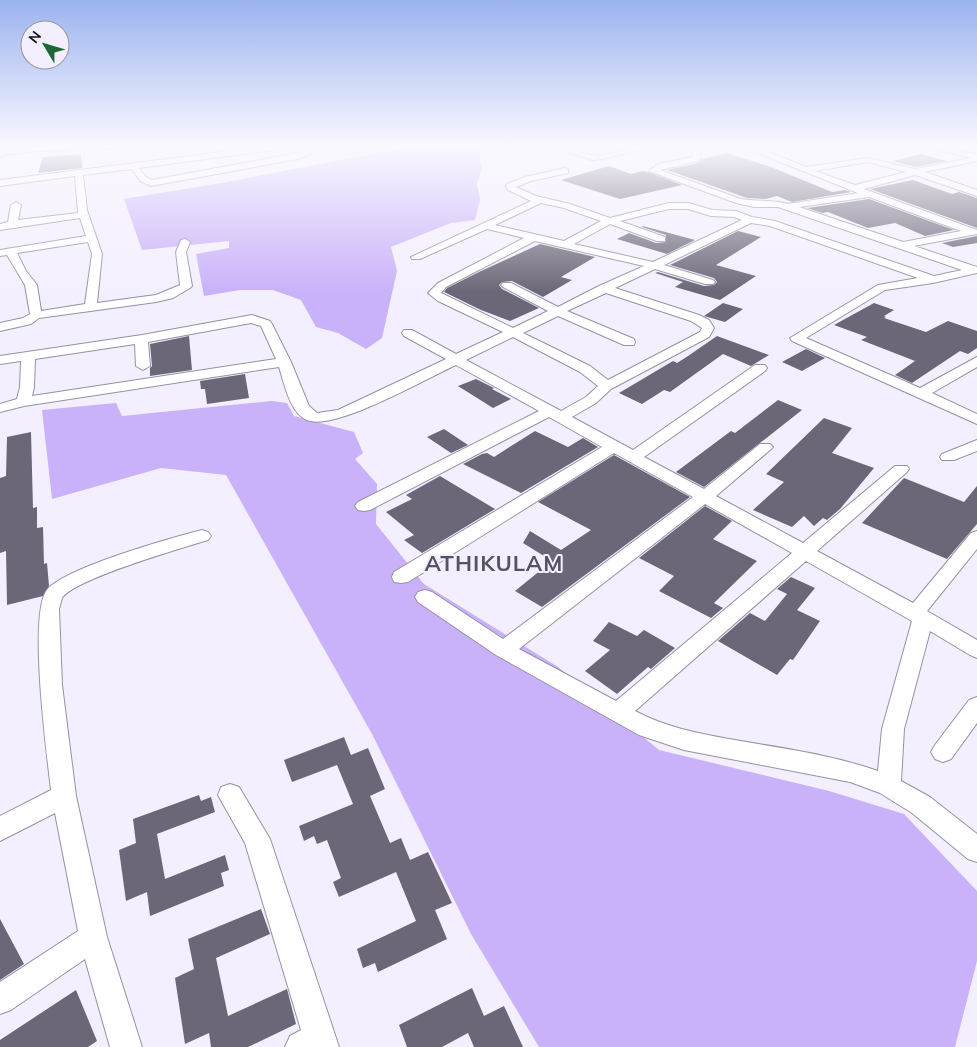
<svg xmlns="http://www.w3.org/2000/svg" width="977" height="1047" font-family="Mulish,sans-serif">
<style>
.water{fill:#c9b2f9}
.building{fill:#6c6778}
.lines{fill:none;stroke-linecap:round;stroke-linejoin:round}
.street-casing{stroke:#9691a2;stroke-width:2}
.street{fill:#fff;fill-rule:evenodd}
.labels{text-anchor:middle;stroke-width:4;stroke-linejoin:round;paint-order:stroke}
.district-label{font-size:22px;font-weight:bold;letter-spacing:1px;fill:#575262;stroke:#f4effe}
</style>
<rect width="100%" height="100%" fill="#f4effe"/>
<!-- water -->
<path class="water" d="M413,146h69l-3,6 3,15 -5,17 3,16 -5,20 -24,3 -60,24 6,24 -15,67 -16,11 -28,-16 -22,-6 -15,-27 -28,-10h-33l-36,6 -8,-42 33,-6v-7l-87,9 -18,-51 103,-17z
M272,401l15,2 7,13 60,16 9,21 -8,6 22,25 -1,40 48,60 134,83 101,83 170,41 75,23 73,77v70l-22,86h-416l-68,-113 -99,-200 -146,-259 -65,-7 -109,31 -10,-89 74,-7 6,13z"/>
<!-- building -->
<path class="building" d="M727,153l44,14 61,25 13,-2 6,2 -59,10 -15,-6 -11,3 -19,-1 -80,-28 31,-7 4,-4z
M81,154l1,14 -44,5 5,-16z
M921,154l26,7 -32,6 -22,-6z
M609,166l22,8 12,-3 5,1 34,13 -62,14 -59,-19z
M913,180l39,14 7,-2 18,6v30l-107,-39z
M869,199l85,31 -29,6 -30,-13 -27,5 -40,-16 -6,1 -15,-5z
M643,226l52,14 -28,14 -50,-15 12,-6 27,10 10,-1v-7l-24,-8z
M738,231l23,6 -45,28 40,11 -36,24 -45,-13 8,-5 -28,-9 3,-1 46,14 10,-1 3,-3 -3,-4 -44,-13z
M977,236v7l-24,4 -11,-4z
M540,244l55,13 -34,20 11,3 -29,17 -31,-16 -10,1 -3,3 3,4 37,19 -29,13 -29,-11 -37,-18 3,-4 34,-17z
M723,303l20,6 -18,13 -21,-6z
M874,303l20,7 -10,6 2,1 -2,1 42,14 22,-11 29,10v17l-9,6 -8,-3 -48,32 -17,-8 20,-14 -54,-21 6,-3 -33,-12z
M189,336l3,34 -42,6v-8l2,-2 -2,-22z
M717,336l52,19 -18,11 -28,-12 -53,38 -6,-2 -22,14 -23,-11 54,-32 4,2 11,-7z
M806,349l19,9 -23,13 -20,-9z
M245,374l4,24 -42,6 -2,-15h-4l-1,-8z
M476,379l18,9 -2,1 19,10 -18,9 -35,-22z
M778,400l24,10 -98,77 -28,-15 55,-41 4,2z
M824,418l28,10 -20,25 42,15 -34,41 -13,11 -4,-2 -9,8 -10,-10 -12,11 -39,-17 31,-28 -18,-8z
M444,429l24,16 -17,8 -24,-16z
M535,431l33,16 15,-9 15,9 -77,46 -58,-29 19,-10 5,-1 7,4z
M31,432l2,76 4,-1v21l6,-1 1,37 3,-1 2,23 -6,10 -36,9 -1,-54 -6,2v-75l6,-2 1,-39z
M614,455l76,42 -148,110 -27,-16 37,-30 -29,-18 7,-12 31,19 30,-20 -53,-28z
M440,476l55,33 -73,44 -18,-13 10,-5 -28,-23 26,-13 -6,-4z
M904,478l60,24 13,-16v38l-30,35 -85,-36z
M705,506l27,15 -19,18 44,22 -43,42 9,5 -12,10 -52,-27 15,-15 -35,-18z
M791,577l24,11 -18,22 23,11 -27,39 -3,-1 -13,16 -59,-34 32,-28 15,8 22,-27 -10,-5z
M609,622l28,14 7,-6 31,18 -24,21 -3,-2 -31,27 -32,-23 25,-21 -17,-9z
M344,737l7,18 17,-7 17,41 -15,7 20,47 11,-5 9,22 18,-8 24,51 -17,7 12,29 -69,33 -3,-9 -12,5 -6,-19 59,-28 -20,-49 -57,25 -6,-15 8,-4 -14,-38 -10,4 -3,-8 -10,5 -5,-15 54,-22 -16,-39 -45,17 -8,-22z
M199,795l2,6 10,-4 4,15 -58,22 8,45 60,-24 4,15 -8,3 3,13 -74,30 -3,-24 -21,9 -7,-51 17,-7 -3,-24z
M261,909l9,25 -54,24 12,58 59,-27 9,35 -48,23h-37l-2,-14 -24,11 -10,-66 19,-9 -6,-30z
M0,919l24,45 -24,16z
M472,988l12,28 20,-10 19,41h-49l-6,-14 -26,14h-35l-8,-22z
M76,990l21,51 -9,6h-88v-7z"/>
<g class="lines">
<!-- street casing -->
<g class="street-casing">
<path id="street" d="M37,146h8l2,1 93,-1 -4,2 -98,3 -34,4 -4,3v-7z
M225,146h8l5,4 36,-4h18l-4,2 -149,20 7,9 6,3 151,-28 -8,-6h9l8,7 -14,6 -147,27 -11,-5 -8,-12 -49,6 4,35 15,44 -5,49 59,-8 24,-10 -4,-33 5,-12 4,-1 5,3 -4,10 6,34 -2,2 -17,10 -17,4 -117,16 -8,6 -31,7v-8l23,-5 7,-4 -5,-29 -18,-30 -7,1v-6l86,-14 -6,-18 -80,12v-6l8,-2 3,-17 5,-3 5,3 -3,15 60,-7 -3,-37 -75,10v-6l230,-29zM88,242l4,12 -7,50 -44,7 -4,-26 -11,-14 -9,-18z
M549,146c15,-2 28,7 42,9 21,3 42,-12 63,-9l-46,12 -16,2z
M703,146h9l-13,7 2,4 -3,4 -38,9 81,29c16,3 32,0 47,5l70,-11 -113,-45 -1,-2h10l52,21 62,-9 47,11 56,-11 -38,-10 -1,-2h11l34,9v6l-52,11 52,18v6l-62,-21 -51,14 113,41v4l-63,12 63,21v6l-44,10 -48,7 -79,48 114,50 57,-31v10l-45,26 45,21v10l-185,-83 -2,-3 88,-53 40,-7 -148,-52 -19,-3 -87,42 49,15 2,2 -2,2h-8l-50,-15 -40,19 84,27 10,5 5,8 -5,9 -98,52 -15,14 -24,14 61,33 122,-85h10l2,3 -2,3 -121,86 60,32 56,-45h10l3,3 -3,3 -54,46 87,47 92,-77h12l2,3 -2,3 -90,79 96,52 58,-70 6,-2v18l-50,62 50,29v18l-7,-3 -40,-24 -26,98 -3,52 29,16 47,37v28l-9,-3 -56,-46 -32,-20 -30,-11 -166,-32 -45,-15 -143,-80 -78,-53 -3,-5 3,-5 7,-2 7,2 71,47 190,-142 -79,-44 -206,129 -7,1 -7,-1 -2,-5 2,-5 208,-125 -53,-30 -179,93 -6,1 -6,-1 -3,-4 3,-4 181,-91 -83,-46c-29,13 -122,67 -149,55 -17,-7 -23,-37 -28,-53l-255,39 -24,6v-8l17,-5 3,-12 1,-26 -21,3v-8l142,-21 110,-20 18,6 2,3 19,38 18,44 8,7 21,-3 108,-51 -42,-23 -2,-3 2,-3h8l44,24 47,-22 -65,-31 -10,-8 10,-10 86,-45 -37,-9 -67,30h-8l-1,-2 120,-56 -23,-11 -2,-4 1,-2 18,-7 40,-9 3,1v4l-37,8 -15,6 20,9 34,8 40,14 59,-15h20l23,7 24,1 16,6 23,4 159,55 28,-6 -184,-63h-24l-18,-4 -87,-32 9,-7 34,-7v-7zM868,162l38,10 -51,13 -40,-14zM869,197l92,34 -58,11 -104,-35zM541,203l23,5 37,13 -37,20 -69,-16zM669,209h19l23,7 23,1 8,3 -89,42 -79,-18 36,-20 47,17h8v-4l-45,-16zM535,241l109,25 -45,20 -41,21 -47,-24h-8l-2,2 2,2 45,24 -35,17 -72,-35 5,-6zM606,293l85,28 11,7 -2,4 -92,48 -18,-14 -67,-33 35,-17 66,29h10l1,-3 -1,-3 -67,-28zM251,323l10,3 15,33 -244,37 2,-9 1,-28 100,-15 1,22 7,4 7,-4 -2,-24zM513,337l67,35 18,14 -12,11 -25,14 -95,-51zM705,504l87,49 -176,148 -97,-52zM806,561l106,60 -30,108 -4,42c-48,-17 -99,-23 -149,-32 -33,-6 -64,-12 -94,-28z
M977,440v11l-23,9h-12l-2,-3 2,-3z
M202,530l6,2 3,4 -3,4c-26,8 -134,39 -146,58 -1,3 -2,8 -3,11l3,76 14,111 31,141 35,110h-32l-25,-88 -74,51 -11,4v-32l78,-51 -23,-118 -55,28v-25l51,-26c-4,-35 -23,-176 -4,-200 17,-22 124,-52 155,-60z
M977,697v26l-26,36 -8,3 -8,-3 -4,-7 4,-7 34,-45z
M230,784l9,3 31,52 69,208h-54l5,-11 11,-6 -56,-187 -27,-48 3,-8z"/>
</g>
<!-- street -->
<use href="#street" class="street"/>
</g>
<!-- sky -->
<linearGradient id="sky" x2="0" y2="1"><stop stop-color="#9bb3ef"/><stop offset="0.5" stop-color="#faf8ff"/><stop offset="1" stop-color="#faf8ff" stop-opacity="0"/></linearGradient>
<rect width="977" height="292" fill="url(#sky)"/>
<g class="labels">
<!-- district labels -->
<g class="district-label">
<text x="494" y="571">ATHIKULAM</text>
</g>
</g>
<!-- north arrow -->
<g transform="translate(45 45) rotate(308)"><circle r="24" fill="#f4effe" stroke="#98949f"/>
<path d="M0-4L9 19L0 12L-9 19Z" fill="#1f6734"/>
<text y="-8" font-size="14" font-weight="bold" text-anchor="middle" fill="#0d0b11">N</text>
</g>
</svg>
